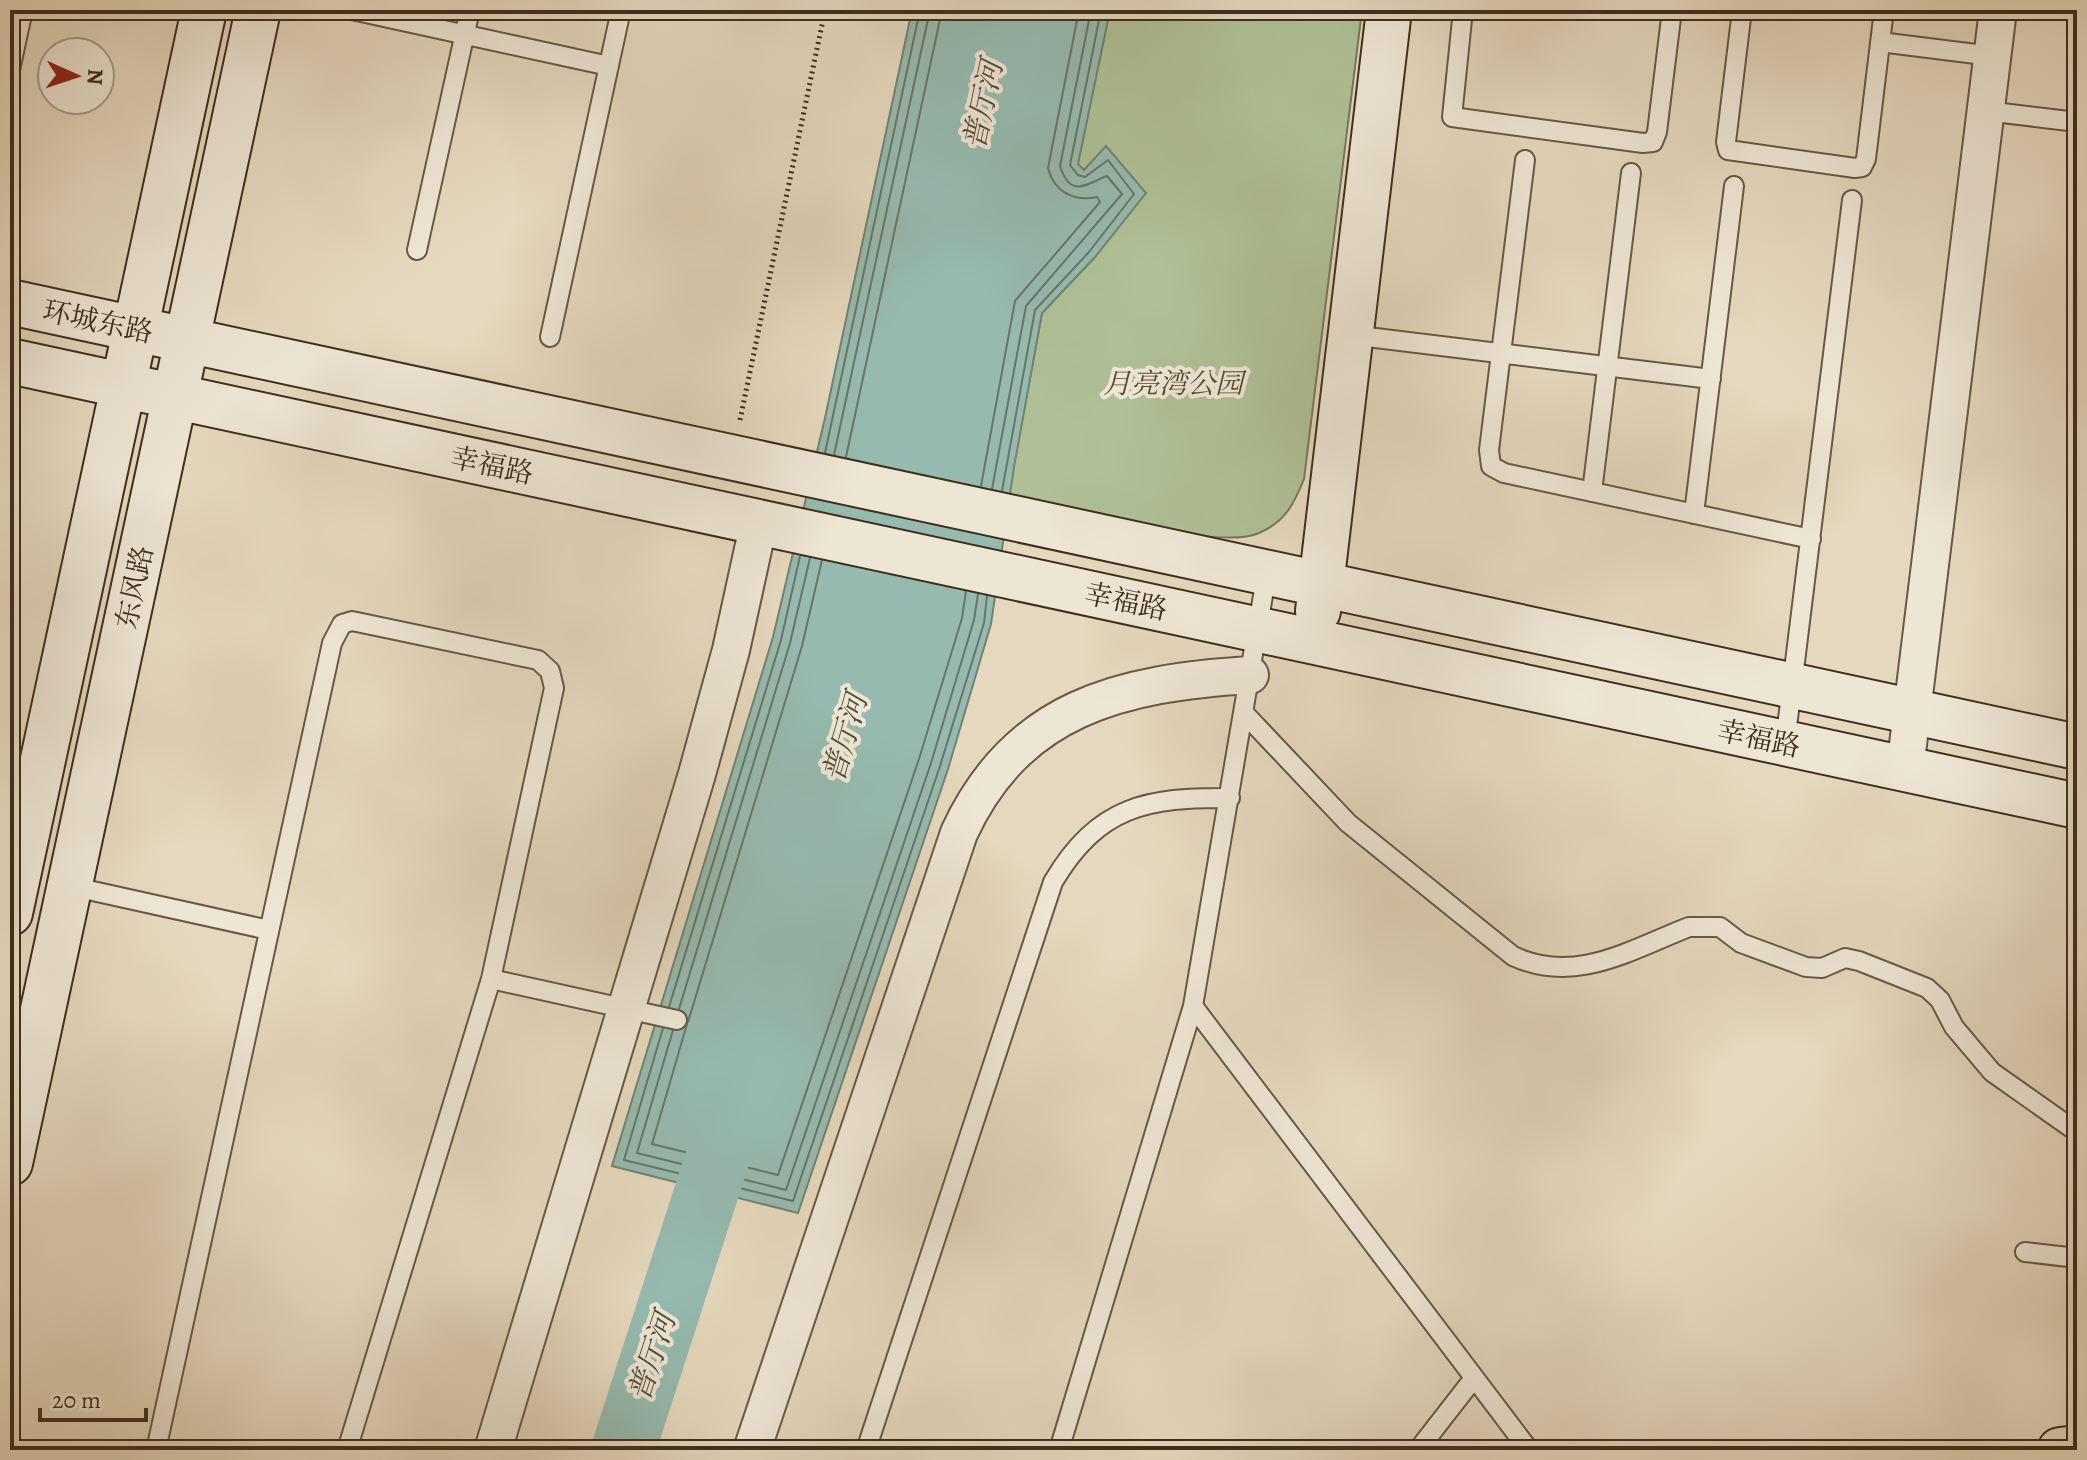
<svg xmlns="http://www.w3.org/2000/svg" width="2087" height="1460" viewBox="0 0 2087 1460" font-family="Alegreya,'Noto Serif SC',serif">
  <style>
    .green { fill: #afc096; stroke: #77785a; stroke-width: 2 }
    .water { fill: #96bab0; stroke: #738275; stroke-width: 2 }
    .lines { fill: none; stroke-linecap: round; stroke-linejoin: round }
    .shore { stroke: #6a7466; stroke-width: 2 }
    .river { stroke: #96bab0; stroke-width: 64 }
    .lane-casing { stroke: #685945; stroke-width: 22 }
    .street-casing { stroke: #685945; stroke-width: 40 }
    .secondary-casing { stroke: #3f2f1d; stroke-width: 48 }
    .primary-casing { stroke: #3f2f1d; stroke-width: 48 }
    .path { stroke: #3f2f1d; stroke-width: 5; stroke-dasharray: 2 4; stroke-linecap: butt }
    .lane { stroke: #eee6d5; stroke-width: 18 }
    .street { stroke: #eee6d5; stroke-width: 36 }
    .secondary { stroke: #eee6d5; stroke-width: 44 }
    .primary { stroke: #e5d8be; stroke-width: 44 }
    .labels { text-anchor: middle; stroke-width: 8; stroke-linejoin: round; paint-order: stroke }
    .street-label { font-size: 28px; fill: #3f2f1d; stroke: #eee6d5 }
    .park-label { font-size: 28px; font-style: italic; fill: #554c35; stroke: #eee6d5 }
    .water-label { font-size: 30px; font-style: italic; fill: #504b3a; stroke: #eee6d5 }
  </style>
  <rect width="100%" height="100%" fill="#e5d8be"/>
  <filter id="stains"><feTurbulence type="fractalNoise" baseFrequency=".0025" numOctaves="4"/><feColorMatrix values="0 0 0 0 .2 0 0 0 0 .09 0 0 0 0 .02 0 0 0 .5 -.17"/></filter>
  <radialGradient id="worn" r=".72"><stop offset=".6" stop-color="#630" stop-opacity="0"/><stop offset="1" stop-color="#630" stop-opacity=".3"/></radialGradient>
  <path class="green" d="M1110 10H1362L1304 479C1294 504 1285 522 1259 533 1217 552 1059 507 1008 496L1042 313 1095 257 1084 170 1077 164Z"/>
  <path class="water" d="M912 10H1110L1078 164 1084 170 1106 146 1146 193 1095 257 1042 313 1014 467 991 624 948 769 798 1213 612 1166 773 637 825 418Z"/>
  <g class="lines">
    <path class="shore" d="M825 453 920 10
      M834 455 930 10
      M846 457 942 10
      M981 486 1015 301 1100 202 1097 197C1074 202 1054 192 1048 168L1079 10
      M992 489 1026 306 1122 194 1107 176C1089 182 1071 201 1060 166L1091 10
      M1002 491 1035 310 1089 252 1134 194 1108 160 1085 177 1078 175 1070 165 1101 10
      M669 1007 781 640 800 556
      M679 1009 790 643 810 558
      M688 1022 802 646 822 560
      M687 1024 652 1144 778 1175 919 759 962 618 966 591
      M663 1028 624 1160 793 1201 940 766 984 623 987 596
      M673 1030 637 1153 786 1190 931 763 974 620 978 594"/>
    <path class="river" d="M623 1450 734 1107"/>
    <g class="lane-casing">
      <path id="lane" d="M352 10 609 66
        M1463 10 1452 117 1643 143 1653 142 1657 132 1672 10
        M1742 10 1726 142 1728 150 1855 168 1862 167 1866 159 1884 10
        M1880 42 1992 56
        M10 70 23 10
        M1986 111 2077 122
        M1525 160 1489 450 1491 466 1504 473 1811 539
        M417 250 470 10
        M1351 335 1711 379
        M550 337 621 10
        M1592 492 1631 173
        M1694 514 1734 186
        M1244 713 1348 823 1513 956C1575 985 1630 950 1689 927H1720L1741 943 1806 967 1822 968 1845 958 1859 961 1927 988 1940 1000 1954 1027 1992 1072 2077 1132
        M1785 743 1852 200
        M70 886 269 930
        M491 979 677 1020
        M1193 1006 1529 1450
        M2025 1252 2077 1258
        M156 1450 332 643 342 624 352 621 538 660 550 671 554 688 491 979 347 1450
        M866 1450 1053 882C1098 806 1147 797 1230 798
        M1059 1450 1193 1006 1267 572
        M1418 1450 1474 1378"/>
    </g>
    <g class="street-casing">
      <path id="street" d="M1905 769 1998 10
        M493 1450 697 774 731 650 759 522
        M752 1450 959 833C1017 707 1121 683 1250 675"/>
    </g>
    <g class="secondary-casing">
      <path id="secondary" d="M10 302 2077 747
        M10 361 2077 806
        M1318 611 1389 10
        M10 913 204 10
        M10 1163 258 10"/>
    </g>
    <g class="primary-casing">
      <path id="primary" d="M2060 1450 2077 1448"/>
    </g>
    <path class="path" d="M740 420 825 10"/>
    <use href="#lane" class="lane"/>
    <use href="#street" class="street"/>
    <use href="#secondary" class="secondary"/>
    <use href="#primary" class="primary"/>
  </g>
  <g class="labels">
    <g class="street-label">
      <text transform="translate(98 321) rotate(12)" y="10">环城东路</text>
      <text transform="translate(492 465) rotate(12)" y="10">幸福路</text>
      <text transform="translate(134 587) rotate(-78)" y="10">东风路</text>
      <text transform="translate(1126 601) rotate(12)" y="10">幸福路</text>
      <text transform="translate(1759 738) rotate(12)" y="10">幸福路</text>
    </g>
    <g class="park-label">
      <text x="1173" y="393">月亮湾公园</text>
    </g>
    <g class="water-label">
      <text transform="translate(983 105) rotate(-78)" y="10">普厅河</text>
      <text transform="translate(845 738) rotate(-74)" y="10">普厅河</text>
      <text transform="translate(652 1357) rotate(-72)" y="10">普厅河</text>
    </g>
  </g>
  <rect width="2087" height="1460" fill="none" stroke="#e5d8be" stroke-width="40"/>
  <rect x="12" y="12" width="2063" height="1436" fill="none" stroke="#3f2f1d" stroke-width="4"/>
  <rect x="20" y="20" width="2047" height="1420" fill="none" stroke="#3f2f1d" stroke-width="2"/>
  <g transform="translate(76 76) rotate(93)"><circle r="38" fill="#eee6d5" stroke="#a89d8b" stroke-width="2"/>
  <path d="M0-6L14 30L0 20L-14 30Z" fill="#8f2418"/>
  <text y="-12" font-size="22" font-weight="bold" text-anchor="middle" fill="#3f2f1d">N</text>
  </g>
  <path d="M40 1408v12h106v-12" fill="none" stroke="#3f2f1d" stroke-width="4"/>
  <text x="52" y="1408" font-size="24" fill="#3f2f1d" stroke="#eee6d5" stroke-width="6" paint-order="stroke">20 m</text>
  <rect width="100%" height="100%" filter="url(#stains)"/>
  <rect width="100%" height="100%" fill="url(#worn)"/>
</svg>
